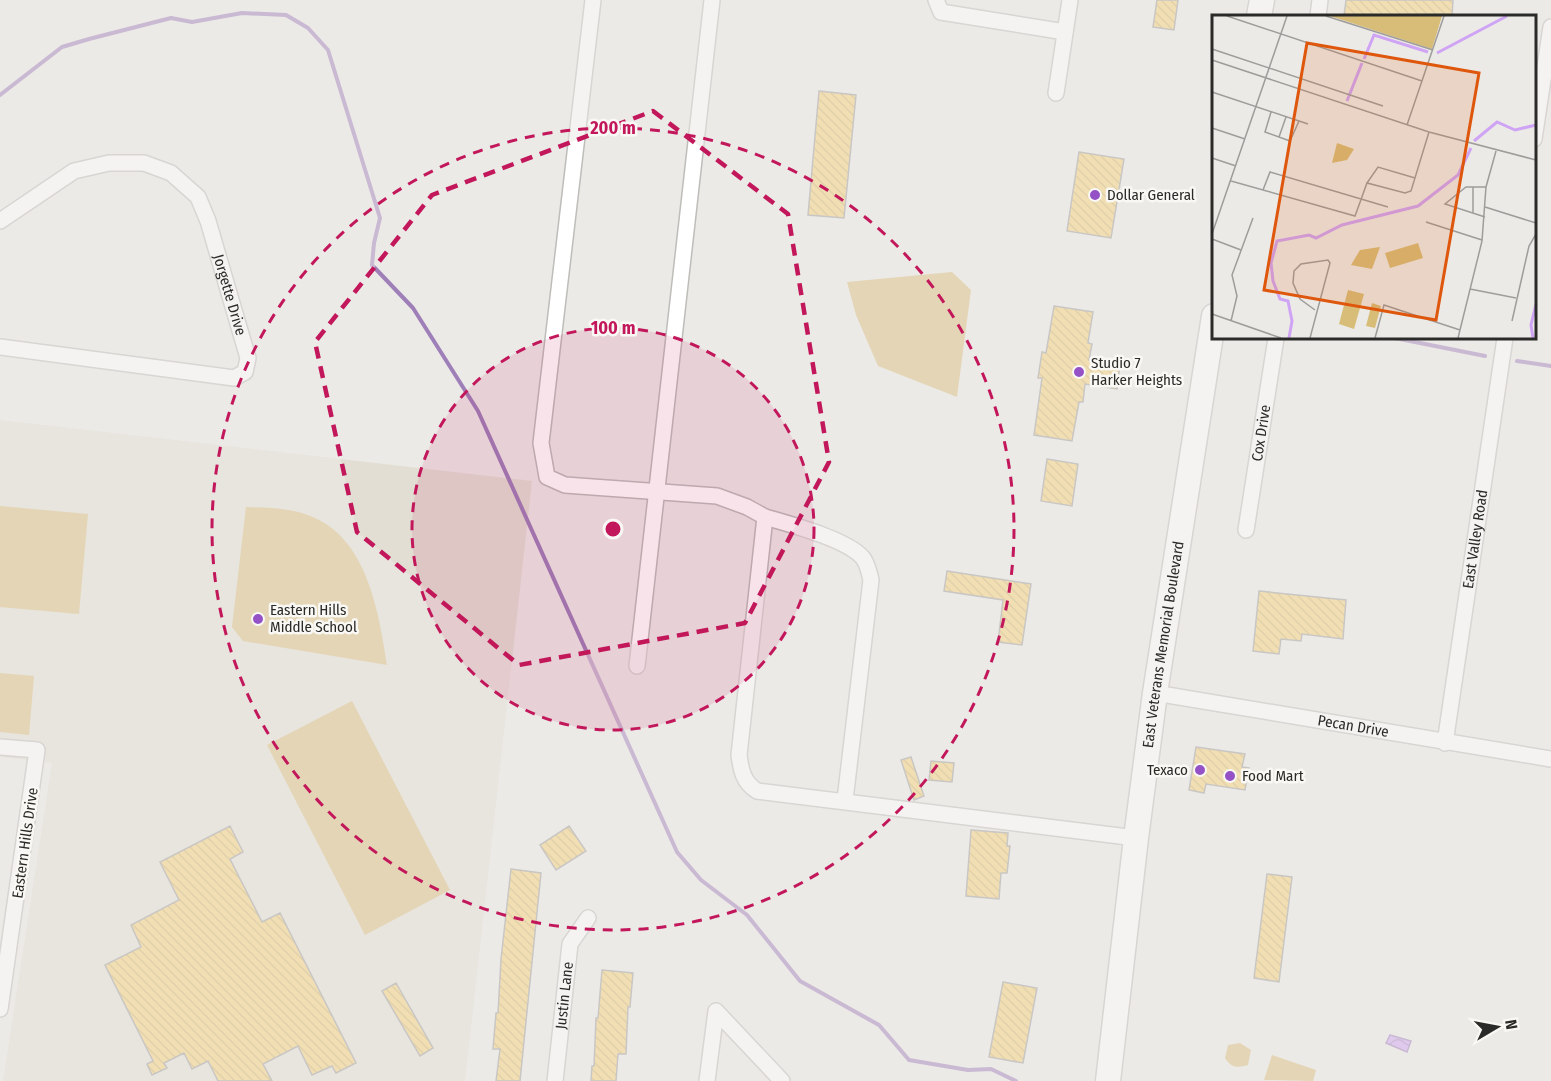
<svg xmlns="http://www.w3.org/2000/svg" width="1551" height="1081" viewBox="0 0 1551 1081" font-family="'Fira Sans Condensed',sans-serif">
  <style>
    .built { fill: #e2ded3 }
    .park { fill: #d8bd78 }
    .water { fill: url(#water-waves); stroke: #9e7fb8; stroke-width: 1.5 }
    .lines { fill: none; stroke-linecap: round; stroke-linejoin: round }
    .stream { stroke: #9e7fb8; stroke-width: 4 }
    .building { fill: url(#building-back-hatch); stroke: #9e9d9a; stroke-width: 1.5 }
    .street-casing { stroke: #bebdba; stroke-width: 18 }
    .primary-casing { stroke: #bebdba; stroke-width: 27 }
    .street { stroke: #fff; stroke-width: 15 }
    .primary { stroke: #fff; stroke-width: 24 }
    .marked { fill: none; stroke: #c2185b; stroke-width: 4.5; stroke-dasharray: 12 8; stroke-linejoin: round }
    .ring { fill: none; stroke: #c2185b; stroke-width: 3; stroke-dasharray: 10 8 }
    .poi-dot { fill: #9552c7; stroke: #f9f8f4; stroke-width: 2 }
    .labels { text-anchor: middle; stroke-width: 5; stroke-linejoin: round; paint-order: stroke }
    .poi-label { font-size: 15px; fill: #2a2a28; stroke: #f9f8f4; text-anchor: start }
    .street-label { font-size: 15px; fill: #2a2a28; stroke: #f9f8f4 }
    .inset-river { fill: none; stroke: #cfa4f5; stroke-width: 3 }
    .inset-road { fill: none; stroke: #9e9d9b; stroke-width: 1.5 }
    .view { fill: #de570d; fill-opacity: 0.15; stroke: #de570d; stroke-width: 3 }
    .inset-edge { fill: none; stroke: #2a2a28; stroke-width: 3 }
    .centre { fill: #c2185b; stroke: #f9f8f4; stroke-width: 3 }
    .ring-label { font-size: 18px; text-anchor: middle; font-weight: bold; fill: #c2185b; stroke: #f9f8f4; stroke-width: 5; stroke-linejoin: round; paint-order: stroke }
  </style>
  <defs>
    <pattern id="water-waves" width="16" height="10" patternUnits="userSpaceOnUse" patternTransform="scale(1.5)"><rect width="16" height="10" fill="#cfa4f5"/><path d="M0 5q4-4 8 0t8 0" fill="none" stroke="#a886c6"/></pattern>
    <pattern id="building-back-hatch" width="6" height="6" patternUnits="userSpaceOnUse" patternTransform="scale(1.5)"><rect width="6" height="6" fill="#f6d172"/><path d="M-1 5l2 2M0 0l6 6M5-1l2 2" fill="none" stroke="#d3b463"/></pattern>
  </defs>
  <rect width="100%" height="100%" fill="#eceae7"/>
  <path class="built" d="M0 420 532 481 465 1081H3L52 763 0 757Z"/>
  <path class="park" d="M952 272 971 290 957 397 878 366 856 315 847 282Z
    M0 506 88 514 79 614 0 607Z
    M246 507C269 508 294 508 315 518 368 542 379 614 387 665L243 641 232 627Z
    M0 673 34 676 29 735 0 732Z
    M352 701 450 890 365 935 267 745Z
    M1240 1043 1251 1050 1248 1065C1237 1068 1231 1068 1225 1058L1228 1045Z
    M1272 1055 1316 1070 1313 1081 1264 1080Z"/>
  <path class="water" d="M1390 1035 1411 1041 1407 1052 1386 1043Z"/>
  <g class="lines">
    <path class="stream" d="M0 95 62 47 89 39 171 18 192 22 242 13 286 15 308 28 328 50 380 218 374 243 372 265 413 308 478 411 677 852 701 880 747 915 800 981 879 1025 909 1060 968 1070 991 1069 1016 1081
      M1395 338 1485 356
      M1517 361 1551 366"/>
  </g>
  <path class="building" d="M1157 0H1178L1174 30 1153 27Z
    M1346 0H1453L1452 16H1344Z
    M819 91 856 95 844 218 808 215Z
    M1079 152 1124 159 1111 238 1067 231Z
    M1054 306 1093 312 1088 343 1092 344 1089 360 1120 365 1117 389 1085 384 1083 402H1079L1072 441 1034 435 1042 378H1038L1042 352 1046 353Z
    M1047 459 1078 464 1072 506 1041 501Z
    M947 571 1031 584 1022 645 998 642 1003 600 944 591Z
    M1259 591 1346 600 1343 639 1302 634 1301 641 1281 639 1279 654 1253 651Z
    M1196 747 1245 754 1242 767 1249 768 1245 790 1206 784 1204 793 1189 790Z
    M911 757 924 796 914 800 901 760Z
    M931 761 954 763 952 782 929 780Z
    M230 826 243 852 230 859 262 922 280 913 356 1063 336 1073 332 1066 312 1075 298 1046 263 1064 272 1081H218L208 1061 192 1069 184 1053 164 1063 167 1068 152 1075 147 1064 153 1061 105 965 141 947 131 925 179 900 160 862Z
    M569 826 586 851 556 870 540 845Z
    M971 830 1008 833 1007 846H1010L1007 873H1001L999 899 966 896Z
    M511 869 541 873 520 1081H496L500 1049H493L496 1013H498L501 959Z
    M1267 874 1292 877 1279 982 1254 978Z
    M602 970 633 973 630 1007H628L626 1054H618L616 1081H591L592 1066H594L596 1018H598Z
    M1003 982 1037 988 1023 1063 989 1057Z
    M396 983 433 1048 420 1056 382 991Z"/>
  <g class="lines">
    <g class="street-casing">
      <g id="street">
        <path d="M593 0 541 443 547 477 565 485 717 496 747 507 765 517 739 755C741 770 743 782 757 791L1136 838"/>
        <path d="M936 0 941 12 1065 32"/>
        <path d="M1318 16 1320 0"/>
        <path d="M1056 93 1070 0"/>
        <path d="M1534 139 1551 27"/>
        <path id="s1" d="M0 221 74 171 109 163H144L171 173 198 197 208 221 248 358 245 372 234 378 0 347"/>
        <path d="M765 517C789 524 847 539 863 558 868 565 869 572 871 580L845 800"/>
        <path id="s2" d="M1246 530 1276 338"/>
        <path d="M637 666 712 0"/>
        <path id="s3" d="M1155 693 1551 759"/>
        <path id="s4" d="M1445 743 1505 338"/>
        <path d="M0 747 37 750 0 1009"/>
        <path id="s5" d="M555 1081 570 944 588 918"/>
        <path d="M707 1081 716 1011 782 1081"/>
      </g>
    </g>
    <g class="primary-casing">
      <g id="primary">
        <path d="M1259 16 1262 0"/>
        <path id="s6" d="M1108 1081 1136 838 1155 693 1214 316"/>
      </g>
    </g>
    <use href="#street" class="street"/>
    <use href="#primary" class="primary"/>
  </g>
  <path d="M0 0H1551V1081H0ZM653 111 788 214 829 462 745 623 519 665 357 532 315 342 432 195Z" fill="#eceae7" fill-opacity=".55" fill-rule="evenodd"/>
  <path class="marked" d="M653 111 788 214 829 462 745 623 519 665 357 532 315 342 432 195Z"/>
  <circle cx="613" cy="529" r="201" fill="#c2185b" fill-opacity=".12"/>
  <g class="ring">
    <circle cx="613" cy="529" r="201"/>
    <circle cx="613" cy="529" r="401"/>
  </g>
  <g class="poi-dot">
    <circle cx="1095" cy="195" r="6"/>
    <circle cx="1079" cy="372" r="6"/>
    <circle cx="258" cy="619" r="6"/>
    <circle cx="1200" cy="770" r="6"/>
    <circle cx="1230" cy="776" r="6"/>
  </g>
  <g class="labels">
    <g class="poi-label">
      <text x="1107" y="200">Dollar General</text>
      <text x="1091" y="368">Studio 7<tspan x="1091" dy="17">Harker Heights</tspan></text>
      <text x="270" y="615">Eastern Hills<tspan x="270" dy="17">Middle School</tspan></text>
      <text x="1188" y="775" text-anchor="end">Texaco</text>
      <text x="1242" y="781">Food Mart</text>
    </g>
    <g class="street-label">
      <text dy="5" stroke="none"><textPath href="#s1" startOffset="328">Jorgette Drive</textPath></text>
      <text dy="5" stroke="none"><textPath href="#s2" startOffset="98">Cox Drive</textPath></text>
      <text dy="5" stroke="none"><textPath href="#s4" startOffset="206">East Valley Road</textPath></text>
      <text dy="5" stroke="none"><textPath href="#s6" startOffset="440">East Veterans Memorial Boulevard</textPath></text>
      <text dy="5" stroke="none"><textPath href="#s3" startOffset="201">Pecan Drive</textPath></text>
      <text transform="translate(25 843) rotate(-82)" y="5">Eastern Hills Drive</text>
      <text dy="5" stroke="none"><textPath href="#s5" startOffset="86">Justin Lane</textPath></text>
    </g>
  </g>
  <g transform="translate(1212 15)">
    <rect width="324" height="324" fill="#eceae7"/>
    <path d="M118 1H230L220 34ZM125 128 142 134 135 145 120 148ZM206 228 211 243 178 253 173 238ZM168 232 160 254 139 250 148 235ZM136 275 152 279 142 314 127 309ZM160 288 169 291 163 313 154 311Z" fill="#d8bd78"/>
    <path class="inset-river" d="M225 38 295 1M152 44 162 20 216 37M135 86 150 48M262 126 285 107 303 115 324 110M77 323 80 306 76 286 68 284 61 266 59 248 65 226 97 220 104 223 130 210 206 191 246 160 259 133M321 323 319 310 324 289"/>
    <path class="inset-road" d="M15 1 210 66M114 1 221 35M0 34 171 91M0 45 217 117 324 145M0 77 96 109M59 97 53 117 78 126 87 106M195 110 232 1M0 113 33 124M67 122 74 102M0 143 24 151M19 166 143 201 155 168 193 178 199 176 217 117M155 168 166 152 203 163M261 172V198M51 175 58 157 176 192M273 192 324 208M273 202 233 189 254 172H274M214 207 270 225M0 219 75 1M0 224 29 235M258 274 304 283M0 299 69 323M19 306 25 281 20 260 41 203M300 306 317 231 324 219M98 323 118 248 116 245 89 249 82 256 81 268 88 284 103 295M163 323 172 290 248 315M246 323 270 226 274 172 284 136"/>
    <path class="view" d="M95 28 267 58 224 305 52 275Z"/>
    <rect width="324" height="324" class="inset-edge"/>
  </g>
  <circle cx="613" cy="529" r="9" class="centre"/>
  <g class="ring-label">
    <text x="613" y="134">200 m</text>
    <text x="613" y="334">100 m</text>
  </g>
  <g transform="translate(1497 1027) rotate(80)" stroke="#f9f8f4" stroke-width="4.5" paint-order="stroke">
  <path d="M0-4.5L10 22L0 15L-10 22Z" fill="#2a2a28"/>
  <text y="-9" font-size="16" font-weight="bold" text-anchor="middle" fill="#2a2a28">N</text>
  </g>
</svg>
